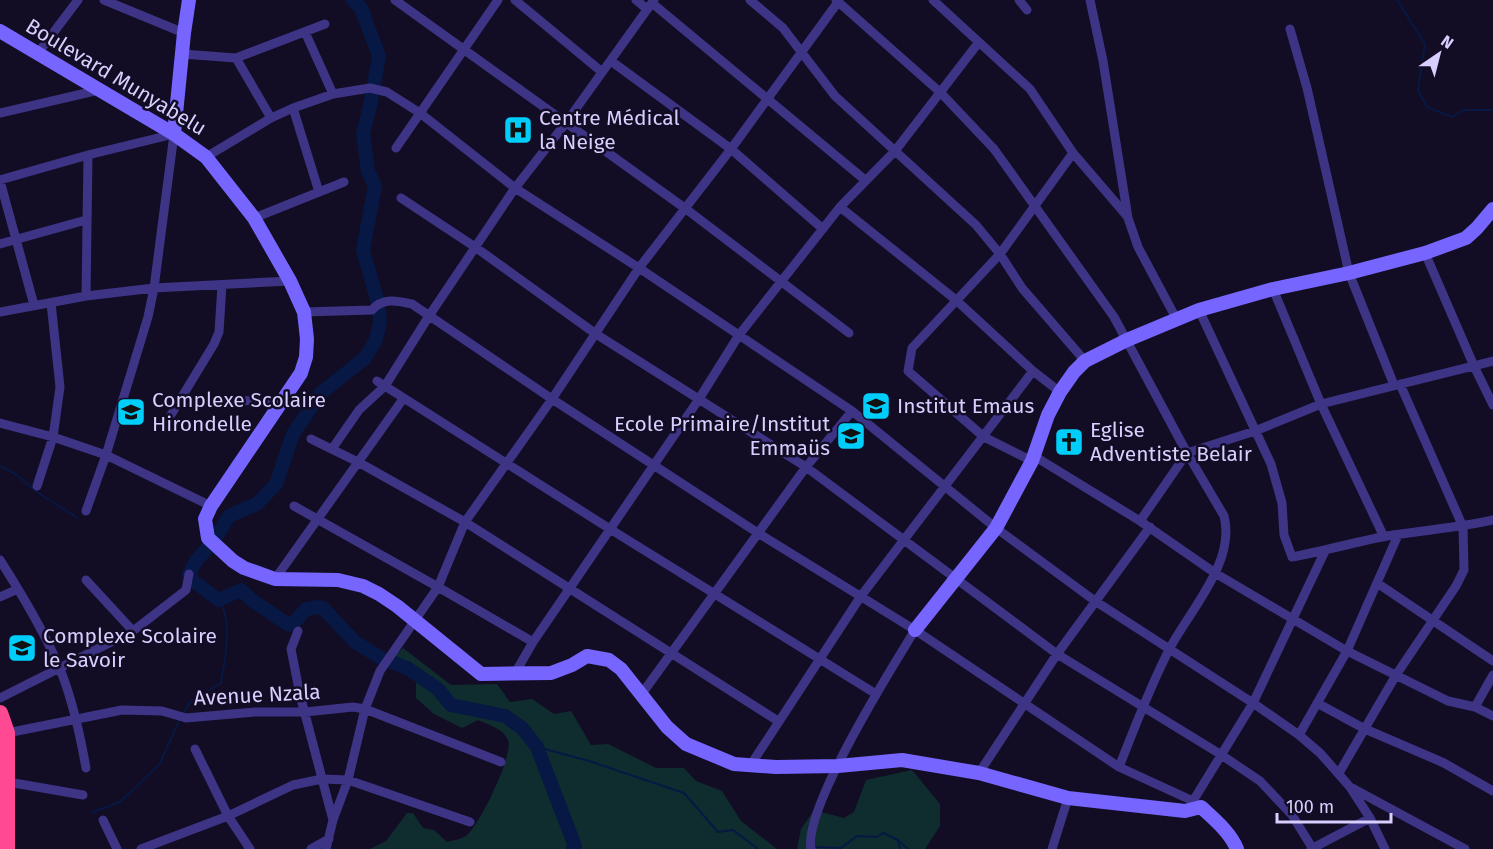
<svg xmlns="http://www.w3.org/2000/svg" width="1493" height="849" viewBox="0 0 1493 849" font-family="'Fira Sans',sans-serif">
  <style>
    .green { fill: #0f2d2e }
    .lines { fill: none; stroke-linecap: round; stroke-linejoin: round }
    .stream { stroke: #061843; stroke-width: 2 }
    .river { stroke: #061843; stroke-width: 14 }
    .street { stroke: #3e3486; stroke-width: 9 }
    .secondary { stroke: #7666ff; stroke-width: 14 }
    .highway { stroke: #ff4a93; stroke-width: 16 }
    .labels { text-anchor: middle; stroke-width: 5; stroke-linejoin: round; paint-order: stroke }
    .street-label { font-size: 21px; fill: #d9cfff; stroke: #120d24 }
    .poi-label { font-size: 21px; fill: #d9cfff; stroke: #120d24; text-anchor: start }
  </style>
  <rect width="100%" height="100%" fill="#120d24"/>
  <path class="green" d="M403 648 451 685 497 684 510 702 532 699 554 714 571 711 591 745 608 744 656 768H684L696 781 722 791 741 821 777 849H370L386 841 407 813H413L423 828 434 830 447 842C453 840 464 839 468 834 480 823 514 755 508 740 504 729 489 725 478 720L462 728 434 714 416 698V681L402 669 396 655Z
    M912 770 940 804V826L925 849H797L801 829 814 810 844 818 854 812 866 780Z"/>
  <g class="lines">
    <path class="stream" d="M1397 0 1425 44 1418 90 1427 107 1452 117 1463 110H1493
      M0 466 14 473 41 495 78 518
      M183 714 190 702 221 683C225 660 233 620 219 600
      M537 747 589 761 684 793 718 832 733 830 758 849
      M93 812 120 802 159 765 180 719
      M898 840 900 849
      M815 847 841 848 857 836 877 837 883 833 898 840 908 849"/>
    <path class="river" d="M353 0 361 8 379 56 370 106 363 134 368 171 375 186 363 250 378 303 380 322 376 340 365 358 321 393 293 434 276 484 257 504 229 516 213 542 196 561 189 574 192 580 219 600 241 590 253 601 289 625 293 624 306 609 319 607 323 608 355 642 381 658 407 668 438 689 451 705 505 716 522 728 537 747 575 846 573 849"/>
    <path class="street" d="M104 0 184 33
      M395 0 686 209 849 333
      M515 0 602 72
      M636 0 647 9
      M750 0 783 28 835 96 976 225 1000 254 1022 288 1085 361
      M836 0 941 93 994 149 1114 317 1187 453 1224 516C1236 562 1190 610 1170 648 1150 686 1135 727 1119 767
      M933 0 1030 89 1073 153 1127 216
      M1019 0 1027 10
      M1090 0 1103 61 1128 218 1138 247 1177 320
      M652 3 865 180
      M1290 29 1307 88 1349 273 1394 385
      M305 32 333 94
      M38 53 78 0
      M182 54 236 58 325 24
      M236 58 271 118
      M611 61 731 149 823 229
      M293 108 319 192
      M0 113 99 90
      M396 148 498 0
      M206 157 271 118 293 108 333 94 370 88 387 92 420 113 515 188 639 268 852 411 996 528 1095 601 1253 703 1299 735 1320 753 1350 787 1370 818 1385 849
      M0 180 88 155 174 134 154 288 148 317 106 455 86 511
      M0 181 34 305
      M401 198 475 247 596 334 806 467 1057 654 1220 754 1260 781 1292 815 1313 849
      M840 207 956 300 1033 371 1060 392
      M254 218 344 182
      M0 244 86 220
      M1425 253 1474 366 1493 405
      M1273 289 1321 404 1384 537
      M86 296 88 155
      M1199 310 1271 464 1282 503 1284 535 1292 557C1324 551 1355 542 1387 536 1423 530 1458 528 1493 520
      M0 312 86 296 154 288 290 281
      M304 312 372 310C383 297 398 301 412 304L552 399 758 533 915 630 1119 767 1193 801 1201 807
      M377 381 610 529 876 694
      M178 404 284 399
      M0 423 53 437 106 455 211 506
      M166 423 214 344 219 332 222 285
      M311 439 358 462 465 522 778 721
      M332 449 359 410 385 386 429 316 515 188 565 124 654 0
      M1034 456 1140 521 1215 573 1347 651 1448 701 1475 707 1493 716
      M1032 461 984 437 908 371 912 348 1000 254 1073 153
      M37 486 53 437 60 387 51 303
      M294 506 438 587 533 642
      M1140 521 1187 453 1255 431 1321 404 1493 361
      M0 560C21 593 45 633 60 669 73 701 80 734 86 768
      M275 579 403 399
      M86 580 133 631
      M1377 583 1493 661
      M0 597 18 589
      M298 631 291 649 300 695 333 820
      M514 675 533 642 699 399 739 335 840 207 895 151 979 42
      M641 695 806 467 852 411
      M0 698 133 631 186 590 189 574
      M1317 703 1365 729 1444 763 1493 791
      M1475 707 1493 675
      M7 733 122 710 162 711 186 718 255 712H305L353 707 365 709 501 762
      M1299 735 1347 651 1398 535
      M195 749 228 816 250 849
      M750 766 861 596 1033 371
      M979 773 1057 654 1150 527
      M1339 773 1396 675 1456 586 1464 570 1463 527 1400 384
      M8 782 83 795
      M1352 788 1465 849
      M1193 801 1253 703 1325 551
      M103 820 117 849
      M141 849 228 816 293 785 322 779 348 780 470 822
      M311 849 329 839
      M326 849 333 820 348 780 365 709 380 671 438 587 465 522 552 399 639 268 731 149 838 2
      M811 849C803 809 891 669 915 630
      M1052 849 1068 798
      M1311 849 1370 818"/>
    <path class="secondary" d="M0 31 174 134 206 157 254 218 290 281 304 312 307 339 306 357 301 373 211 506 205 519 208 538 233 561 244 568 275 579 338 580 363 586 379 594 397 606 481 674 551 673 572 665 587 656 609 660 621 669 667 727 686 744 734 764 776 767 838 766 902 760 979 773 1068 798 1185 811 1201 807C1214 819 1230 832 1237 849
      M174 134 184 33 189 0
      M915 630 996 528 1032 461 1048 415 1060 392 1074 372 1085 361 1127 340 1199 310 1273 289 1349 273 1425 253 1466 238 1477 228 1493 209"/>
    <path class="highway" d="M0 713 7 733V849"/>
  </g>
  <defs>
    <g id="hospital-square" transform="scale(1.5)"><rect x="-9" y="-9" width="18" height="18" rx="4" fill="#00cefa" stroke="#120d24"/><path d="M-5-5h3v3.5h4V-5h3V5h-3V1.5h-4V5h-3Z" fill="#111"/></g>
    <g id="school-square" transform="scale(1.5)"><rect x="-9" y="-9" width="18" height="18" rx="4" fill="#00cefa" stroke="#120d24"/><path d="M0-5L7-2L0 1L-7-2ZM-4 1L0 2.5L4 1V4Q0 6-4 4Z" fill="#111"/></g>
    <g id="church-square" transform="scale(1.5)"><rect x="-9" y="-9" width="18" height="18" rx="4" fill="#00cefa" stroke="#120d24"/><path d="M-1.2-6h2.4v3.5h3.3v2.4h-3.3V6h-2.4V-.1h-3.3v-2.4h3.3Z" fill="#111"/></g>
  </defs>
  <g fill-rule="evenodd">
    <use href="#hospital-square" x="518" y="130"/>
    <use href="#school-square" x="876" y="406"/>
    <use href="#school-square" x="131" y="412"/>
    <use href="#school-square" x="851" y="436"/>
    <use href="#church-square" x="1069" y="442"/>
    <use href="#school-square" x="22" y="648"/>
  </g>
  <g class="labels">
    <g class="street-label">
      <text transform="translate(116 77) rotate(31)" y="7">Boulevard Munyabelu</text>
      <text transform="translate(257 695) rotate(-3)" y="7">Avenue Nzala</text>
    </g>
    <g class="poi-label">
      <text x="539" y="125">Centre Médical<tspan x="539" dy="24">la Neige</tspan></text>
      <text x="152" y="407">Complexe Scolaire<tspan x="152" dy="24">Hirondelle</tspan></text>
      <text x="897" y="413">Institut Emaus</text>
      <text x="830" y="431" text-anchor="end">Ecole Primaire/Institut<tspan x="830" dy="24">Emmaüs</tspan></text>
      <text x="1090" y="437">Eglise<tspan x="1090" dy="24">Adventiste Belair</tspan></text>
      <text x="43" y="643">Complexe Scolaire<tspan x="43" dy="24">le Savoir</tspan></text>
    </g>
  </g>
  <g transform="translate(1439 54) rotate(35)" stroke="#120d24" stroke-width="4.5" paint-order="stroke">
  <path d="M0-4.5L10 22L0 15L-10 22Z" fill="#d9cfff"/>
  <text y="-9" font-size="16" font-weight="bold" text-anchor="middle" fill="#d9cfff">N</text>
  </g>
  <path d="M1277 813v9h114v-9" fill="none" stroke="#d9cfff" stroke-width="3"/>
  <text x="1286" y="813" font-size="18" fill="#d9cfff" stroke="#120d24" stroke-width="4.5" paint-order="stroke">100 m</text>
</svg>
